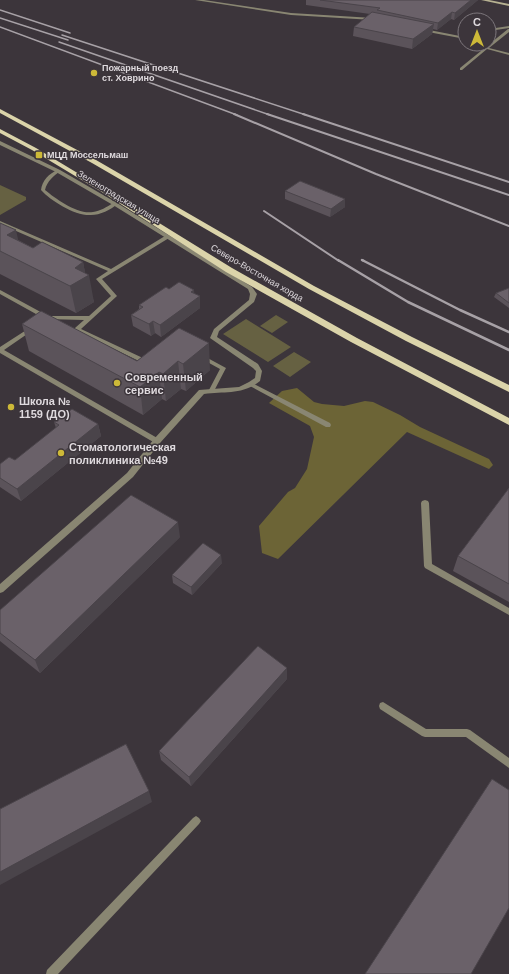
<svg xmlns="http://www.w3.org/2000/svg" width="509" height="974" viewBox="0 0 509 974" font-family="Arial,sans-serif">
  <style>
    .green { fill: #666142 }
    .forest { fill: #6c6436 }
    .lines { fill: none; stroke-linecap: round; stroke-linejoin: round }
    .lane { fill: #898672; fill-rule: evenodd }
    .street { fill: #898672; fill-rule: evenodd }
    .secondary { fill: #b7b292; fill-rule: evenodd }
    .primary { fill: #dbd4aa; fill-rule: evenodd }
    .rail-far2 { stroke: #a7a1a6; stroke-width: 1.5 }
    .rail-far1 { stroke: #a7a1a6; stroke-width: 2 }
    .rail { stroke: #a7a1a6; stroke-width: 2.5 }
    .wall { fill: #5b535a }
    .shaded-wall { fill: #4a444a }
    .building { fill: #6a6169; stroke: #4a444a }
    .poi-dot { fill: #cdb938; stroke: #3c353b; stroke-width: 1.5 }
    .labels { text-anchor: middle; stroke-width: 3; stroke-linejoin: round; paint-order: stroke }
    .far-poi-label { font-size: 9px; font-weight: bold; fill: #dfdade; stroke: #3c353b; text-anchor: start }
    .far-street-label { font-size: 9px; fill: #dfdade; stroke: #3c353b }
    .poi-label { font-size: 11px; font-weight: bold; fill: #dfdade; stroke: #3c353b; text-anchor: start }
  </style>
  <rect width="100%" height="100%" fill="#3c353b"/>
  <path class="green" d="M0 185 26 197V200L0 215Z
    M276 315 288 322 272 333 260 326Z
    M246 319 291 347 268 362 223 334Z
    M294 352 311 362 290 377 273 366Z"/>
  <path class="forest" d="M297 388 314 402 322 404 344 406 365 401 373 402 400 415 420 427 489 459 493 465 489 469 407 432 278 559 262 553 259 526 288 492 295 488 307 469 314 437 310 426 269 403 282 391Z"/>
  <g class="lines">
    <path class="lane" d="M195 0H204L291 13 373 18 375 19 373 20 291 15Z
      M509 26V28L489 31V29Z
      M424 29 465 37V39L423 31Z
      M508 29H509V32L489 48 509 53V55L487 49 462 70H460V68Z
      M58 170 60 171C54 176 47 181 45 190 56 199 78 215 93 212 100 211 107 207 113 203L117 204C111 210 100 215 91 215 75 216 51 201 41 190 42 181 49 173 58 170Z
      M0 221 111 269 165 236H169V238L102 279 117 296 81 329 145 359 148 360 149 361 145 364 143 363 75 330V328L84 320 45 319 0 294V290L2 291 48 316H89L111 296 96 279 108 271 0 224Z
      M31 327 34 329 33 330 4 350 159 439 160 441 159 443H155L0 353V347Z
      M202 355 226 368 214 391 212 392 209 390 220 369 200 358 199 357Z
      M252 383 330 423 331 425 330 427H326L250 386 249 385 250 384Z
      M425 500 428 501 429 503 432 564 509 608V615L425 568 424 566 421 503 422 501Z
      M383 702 426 729H467L470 730 509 758V768L466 737H425L422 736 380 709 379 706 380 703Z
      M196 816 199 818 201 821 199 824 58 974H46L47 970 193 818Z"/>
    <path class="street" d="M0 141 60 170 117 203 252 287 257 294 254 302 219 331 217 337 258 364 262 371 260 381C243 395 225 391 204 394L160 443 133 477 3 592 0 593V584L127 473 154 439 199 390 239 387 249 382 255 378 256 371 253 368 210 338 214 329 249 300 250 294 248 289 113 205 56 172 0 145Z"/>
    <path class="secondary" d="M481 0H489L509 4V6Z"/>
    <path class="primary" d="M0 109 96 160 314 286 412 337 509 385V392L406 341 309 289 92 163 0 113Z
      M0 129 36 148 109 192 232 268 357 338 509 418V425L351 342 226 272 105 194 32 150 0 133Z"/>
    <path class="rail-far2" d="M0 10 70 33
      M0 18 68 40
      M0 27 237 115
      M62 35 306 115
      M59 42 270 115"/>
    <path class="rail-far1" d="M234 114 376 174 509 226
      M267 114 509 195
      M303 114 509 182
      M264 211 339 261
      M362 260 364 261"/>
    <path class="rail" d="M338 260 408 302 509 350
      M362 260 460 310 509 332"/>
  </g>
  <path class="wall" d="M306 0H478L454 20 451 19 437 30 433 29 432 34 412 49 353 36 354 27 370 14 306 5Z
    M285 191 345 207 330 217 285 199Z
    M0 223 18 240 33 248 83 262 85 273 94 302 76 313 0 274Z
    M509 288V308L494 297 496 293Z
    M195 294 200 308 161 337 155 333 151 336 133 326 131 315 139 309V305Z
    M22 324 137 361 179 328 210 370 186 391 181 389 166 401 162 399 143 415 29 351Z
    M54 422 98 424 101 436 21 501 0 487V464L15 460 56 428Z
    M509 488V602L453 571 458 556Z
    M180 537 40 673 0 641V610Z
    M222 563 192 595 173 583 172 575Z
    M287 679 191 786 161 760 159 751Z"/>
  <path class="shaded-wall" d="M471 0H478L454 20 455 13Z
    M452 12 451 19 437 30 438 23Z
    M434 24 432 34 412 49 413 39Z
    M345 199V207L330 217 331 209Z
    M16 230 22 257 7 235Z
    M83 262 86 277 89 275 94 302 76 313 70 286 75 268Z
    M194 290 195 300 200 296V308L161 337 160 325 191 292Z
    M153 321 155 333 151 336 149 324Z
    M209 343 210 370 186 391 183 364Z
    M178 361 181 389 166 401 163 374Z
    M159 372 162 399 143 415 140 387Z
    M98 424 101 436 21 501 17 489Z
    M178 522 180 537 40 673 35 660Z
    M221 555 222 563 192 595 191 587Z
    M287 668V679L191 786 189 777Z
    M149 791 152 802 0 885V872Z"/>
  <path class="building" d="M320 0H471L455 13 452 12 438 23 377 10 380 8Z
    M372 12 434 24 413 39 354 27Z
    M300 181 345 199 331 209 285 191Z
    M0 223 16 230 7 235 33 248 42 242 83 262 75 268 89 275 70 286 0 251Z
    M179 282 194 290 191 292 200 296 160 325 153 321 149 324 131 315 143 307 139 305 166 287 169 289Z
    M509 288V303L496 293Z
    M41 311 137 361 179 328 209 343 183 364 178 361 163 374 159 372 140 387 22 324Z
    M72 409 98 424 17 489 0 478V464L9 457 15 460 59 425 54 422Z
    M509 488V584L458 556Z
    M131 495 178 522 35 660 0 633V610Z
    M203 543 221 555 191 587 172 575Z
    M258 646 287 668 189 777 159 751Z
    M126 744 149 791 0 872V809Z
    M492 779 509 790V908L471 974H365Z"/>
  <g class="poi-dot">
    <circle cx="94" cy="73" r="4"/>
    <rect x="35" y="151" width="8" height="8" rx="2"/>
    <circle cx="117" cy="383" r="4"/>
    <circle cx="11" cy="407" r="4"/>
    <circle cx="61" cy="453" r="4"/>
  </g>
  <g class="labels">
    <g class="far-poi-label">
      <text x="102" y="71">Пожарный поезд<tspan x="102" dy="10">ст. Ховрино</tspan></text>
      <text x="47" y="158">МЦД Моссельмаш</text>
    </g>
    <g class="far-street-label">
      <text transform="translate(119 197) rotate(31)" y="3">Зеленоградская улица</text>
      <text transform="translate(257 273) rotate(30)" y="3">Северо-Восточная хорда</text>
    </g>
    <g class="poi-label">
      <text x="125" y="381">Современный<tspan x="125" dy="13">сервис</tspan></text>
      <text x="19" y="405">Школа №<tspan x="19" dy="13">1159 (ДО)</tspan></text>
      <text x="69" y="451">Стоматологическая<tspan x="69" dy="13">поликлиника №49</tspan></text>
    </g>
  </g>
  <g transform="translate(477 32)"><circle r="19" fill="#3c353b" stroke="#7d777c"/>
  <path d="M0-3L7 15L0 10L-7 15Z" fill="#cdb938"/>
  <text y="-6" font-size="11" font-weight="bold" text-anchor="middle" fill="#dfdade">С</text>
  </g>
</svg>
